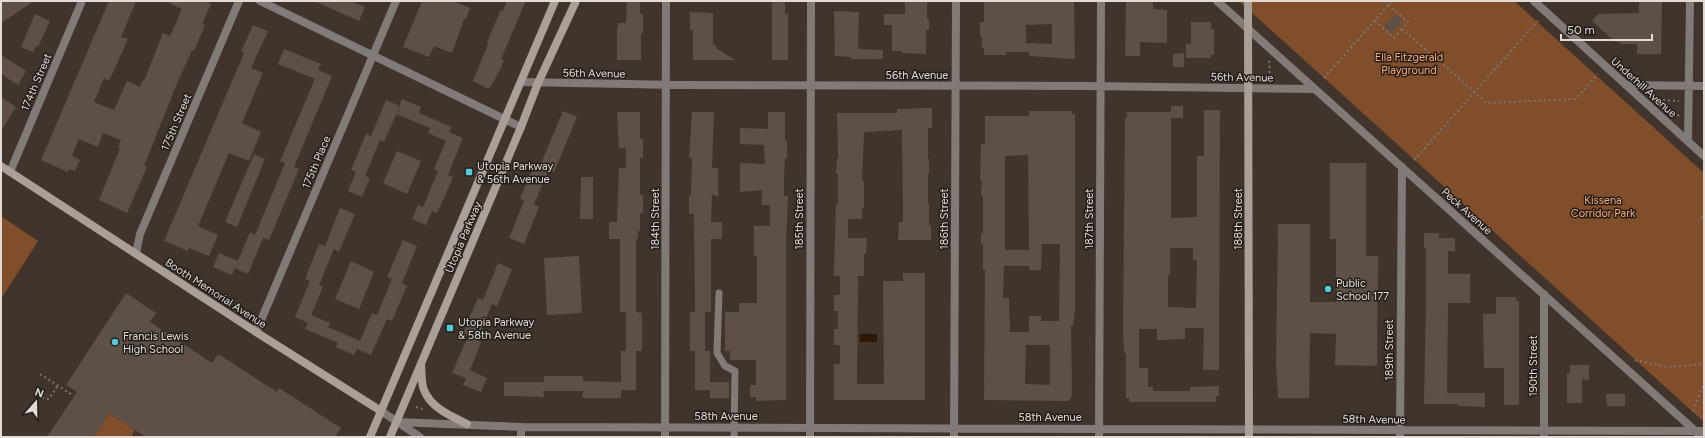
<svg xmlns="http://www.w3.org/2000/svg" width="1705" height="438" viewBox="0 0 1705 438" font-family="Figtree,sans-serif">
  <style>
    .green { fill: #814e2b }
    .water { fill: #2f1707 }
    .building { fill: #5e5047; fill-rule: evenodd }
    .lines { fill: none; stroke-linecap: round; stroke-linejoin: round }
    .path { stroke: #7f746d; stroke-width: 2; stroke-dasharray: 2 3; stroke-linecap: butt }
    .lane { stroke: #817a76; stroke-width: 7 }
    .street { stroke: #817a76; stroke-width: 8 }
    .secondary { stroke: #aba099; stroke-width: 8 }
    .poi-dot { fill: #52cbd7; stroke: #231d19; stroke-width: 1.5 }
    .labels { text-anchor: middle; stroke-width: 3; stroke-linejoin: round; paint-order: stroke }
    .park-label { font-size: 11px; fill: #fcac78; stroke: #231d19 }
    .street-label { font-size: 11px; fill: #e3dbd6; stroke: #231d19 }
    .poi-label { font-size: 11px; fill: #e3dbd6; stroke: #231d19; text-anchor: start }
  </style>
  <rect width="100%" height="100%" fill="#41342c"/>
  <path class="green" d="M1239 1H1514L1704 173V422Z
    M1 216 38 241 1 299Z
    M109 413 135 430 131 437H94Z"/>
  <path class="water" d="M860 334H877V342H860Z"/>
  <path class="building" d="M5 1H34L1 23V4Z
    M109 1H136L121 37 128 39 109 81 104 78 94 102 114 110 127 81 140 87 143 80 144 81 163 33 170 36 182 9 165 1H204L211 4 202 24 205 25 194 51 192 50 176 86 144 166 147 167 127 213 99 200 120 148 118 147 121 140 103 133 98 147 79 139 72 156 80 160 75 171 69 169 68 172 41 160Z
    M314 1H350L365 7 359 21Z
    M422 1H452L470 8 466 19H464L452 53 434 46 429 57 403 47Z
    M507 1H526L501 59 504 60 499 72 489 89 473 81 488 44 487 43 492 30 501 10 503 11Z
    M627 1H640V14H643V33H641V60H617V27H618V23H626Z
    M772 1H785V14H788V60H772Z
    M905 1H927V19H929V30H926V54L902 53V51H892V25H884V14H905Z
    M984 1H1074L1075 59 1029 56V52H1006V55H984V48H982V37H980V22H984ZM1052 24V44L1026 43V25Z
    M1126 1H1153V9L1167 10V43L1140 42V56H1125Z
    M1639 1H1662L1661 54H1637V44H1620V42H1615L1592 21 1598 14 1639 13Z
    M834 11 859 12 858 49 883 50V59H851V57L835 56Z
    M690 12 713 13V45H716V48L735 60H693V30H690Z
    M35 14 50 21 38 47 36 46 33 52 21 47Z
    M1395 14 1403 21 1392 33 1384 26Z
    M1191 22H1211V29H1214V55H1211V58H1186V44H1191Z
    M253 25 268 31 251 68 263 73 242 123 261 132 249 161 229 153 198 226 218 235 209 256 189 248 188 251 164 241 244 53 241 52Z
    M284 49 321 64 318 70 332 76 294 167 299 169 269 240 263 238 248 274 235 268 250 232 255 235 285 163 280 161 315 79 278 64Z
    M1184 53V67H1173V54Z
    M1 55 26 71 18 85 1 74Z
    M1 97 16 107 1 131Z
    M402 99 421 107 419 113 452 127 449 132 463 138 448 175 453 177 445 196 437 213 432 211 426 225 412 219 418 205 423 207 438 171 434 169 446 141 428 133 430 128 396 114Z
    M386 100 400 106 384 142 380 140 365 176 370 178 362 197 348 191 356 172 351 170 366 134 371 136Z
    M1171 106H1183V118H1171Z
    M932 108V128H928V159H929V174H928V204H929V225H931V240H898L899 222H903L902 130 864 132 862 181H864V208H862V219H848V238H867L866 254H864V276H858L857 384H884L883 281H903V273H925V400H834V364H840V345H834V329H838V311H834V295H840V276H834V270L836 204H838V174H836L837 159H838L837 113H897V109Z
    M1204 110H1220L1219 370H1203L1204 328H1185V339L1157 340V329H1139V368H1148V387H1153V391H1190V387L1219 386V396H1216V402H1129V398H1126V353H1124L1123 330 1125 118H1127V112H1171V218L1197 217V156H1204ZM1170 248H1193V260H1197L1196 308 1168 307V275H1170Z
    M563 111 577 117 554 172 549 170 534 204 539 207 524 244 509 238 524 201 520 198 535 164 540 166Z
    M1029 111H1072V114H1075V310L1073 326H1071L1072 392 1071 399H1069V401L984 400 985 270H983V244H981V233H983V196H981L982 181H980L981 144H985V116H1029ZM1028 155 1029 250H1005V156ZM1042 244H1060L1059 321H1041V316H1029V332H1010L1009 298H1003L1004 266H1029V270H1041ZM1026 345H1050V385L1025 384Z
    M617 112H640V139H643V158H640V195H643V213H640V231H638V239H636V312L642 313V351H636V390H621V398H582L583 391H543L544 397 504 396V382H544V376H583V381L621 382V351H626V312H620V239H609V222H617L619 168H626V148H619Z
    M692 112H714L712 168H718V197L712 194 711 222H722V239H711V312H705V351H710V382H729V398H710V390H695V351H690V312H695L694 214H689V195H691L692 158H689Z
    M768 112H785V141H787V158H785L784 178V196H788L786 246V400L756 401V397H750V385H756V360H730V351H725V312H739V303H757V256H754V226H770V205H762V190L740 192V163L765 164 764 145 740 144V128L768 129Z
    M397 151 421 161 407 194 383 183Z
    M254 154 265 159 237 227 225 222Z
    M1330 163H1366V256H1378L1377 366 1335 365 1336 334 1310 333 1309 398H1278L1276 361 1278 224H1310V302H1336V239H1330Z
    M581 177H593V219H580Z
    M340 208 355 214 339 252 334 249 319 285 323 287 311 315 330 323 328 327 360 341 372 313 377 315 392 279 387 277 403 240 417 246 402 283 407 286 392 321 387 319 371 355 357 349 354 355 336 347 338 343 305 329 308 323 295 317 310 281 305 279 319 244 325 246Z
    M1424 233H1439V238H1455V251H1448V274H1470V303H1448L1447 393H1485V407L1458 406V404H1424L1426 301V248H1424Z
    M219 253 238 261 232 275 213 267Z
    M579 256 582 313 547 315 544 258Z
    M351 261 374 272 359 309 335 299Z
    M498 263 512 269 497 306 492 304 477 340 481 342 470 370 487 378 481 392 463 385 466 378 452 373 468 336 463 334 470 316 478 298 483 300Z
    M126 293 156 313 150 322 212 363 218 354 277 392 279 388 341 428 335 437H146L109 413 94 437H47L77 392 66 385Z
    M1496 297H1516V301H1519V405H1504V368H1484L1483 314H1496Z
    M1570 365H1589V380L1582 379V403H1567V373H1570Z
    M1606 394H1625V406H1607Z"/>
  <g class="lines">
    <path class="path" d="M1388 5 1408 22 1402 29 1487 103 1576 99 1598 74
      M1375 21 1394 38 1402 29
      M1269 61 1270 75
      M1324 78 1392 1
      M1659 98 1679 116
      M1663 100 1679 101
      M1414 160 1538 21
      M1701 218 1704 214
      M1635 360 1668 367 1704 364
      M40 374 74 396
      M42 398 49 399 58 385
      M416 407 423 409 424 407
      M1693 411 1704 383"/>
    <path class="lane" d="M719 293 717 353 725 366 735 371 734 437"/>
    <path class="street" d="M260 1 521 127
      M1217 1 1702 437
      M1534 1 1704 156
      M521 82 679 85 1089 86 1314 89
      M1626 85 1704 86
      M1688 141 1690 1
      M10 172 82 1
      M136 253 140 234 239 1
      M256 332 396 1
      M381 411 420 437
      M396 422 521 427 1704 431
      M521 427V437
      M665 437 666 1
      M810 437 811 1
      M954 437 956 1
      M1099 437 1101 1
      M1400 437 1402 167
      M1544 437V294"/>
    <path class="secondary" d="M1248 1 1249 437
      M1 166 256 332 381 411
      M421 365C422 373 421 383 424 390 431 408 451 416 467 424
      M370 437 555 1
      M390 437 521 127 538 83 576 1"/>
  </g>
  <g class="poi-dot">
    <rect x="465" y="168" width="8" height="8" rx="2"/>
    <circle cx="1328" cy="289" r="4"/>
    <rect x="446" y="324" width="8" height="8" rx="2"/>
    <circle cx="115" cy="342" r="4"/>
  </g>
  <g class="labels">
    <g class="park-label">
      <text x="1409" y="61">Ella Fitzgerald<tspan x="1409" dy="13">Playground</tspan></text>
      <text x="1603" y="204">Kissena<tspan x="1603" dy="13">Corridor Park</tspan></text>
    </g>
    <g class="street-label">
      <text transform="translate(594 73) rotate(1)" y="4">56th Avenue</text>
      <text x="917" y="79">56th Avenue</text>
      <text transform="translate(1242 77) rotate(1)" y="4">56th Avenue</text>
      <text transform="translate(36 82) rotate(-67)" y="4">174th Street</text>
      <text transform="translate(1644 87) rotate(42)" y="4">Underhill Avenue</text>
      <text transform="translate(176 122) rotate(-67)" y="4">175th Street</text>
      <text transform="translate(316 162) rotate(-67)" y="4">175th Place</text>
      <text transform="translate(1467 211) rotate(42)" y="4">Peck Avenue</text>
      <text transform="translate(655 219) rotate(-90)" y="4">184th Street</text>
      <text transform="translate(799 219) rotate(-90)" y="4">185th Street</text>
      <text transform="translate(944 219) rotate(-90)" y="4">186th Street</text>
      <text transform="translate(1089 219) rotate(-90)" y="4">187th Street</text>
      <text transform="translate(1238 219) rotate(-90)" y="4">188th Street</text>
      <text transform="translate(463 237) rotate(-67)" y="4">Utopia Parkway</text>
      <text transform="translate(216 293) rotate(33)" y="4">Booth Memorial Avenue</text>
      <text transform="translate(1389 350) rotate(-90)" y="4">189th Street</text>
      <text transform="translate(1533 366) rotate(-90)" y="4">190th Street</text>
      <text x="726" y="420">58th Avenue</text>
      <text x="1050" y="421">58th Avenue</text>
      <text transform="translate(1374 419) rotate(1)" y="4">58th Avenue</text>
    </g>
    <g class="poi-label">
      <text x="477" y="170">Utopia Parkway<tspan x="477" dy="13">&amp; 56th Avenue</tspan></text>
      <text x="1336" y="287">Public<tspan x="1336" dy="13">School 177</tspan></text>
      <text x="458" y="326">Utopia Parkway<tspan x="458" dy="13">&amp; 58th Avenue</tspan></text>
      <text x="123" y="340">Francis Lewis<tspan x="123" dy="13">High School</tspan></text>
    </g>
  </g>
  <rect width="1705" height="438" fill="none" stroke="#e3dbd6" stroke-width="4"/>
  <g transform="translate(36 402) rotate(20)" stroke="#231d19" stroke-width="3" paint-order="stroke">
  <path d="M0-3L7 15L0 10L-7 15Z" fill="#e3dbd6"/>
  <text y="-6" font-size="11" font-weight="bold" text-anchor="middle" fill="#e3dbd6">N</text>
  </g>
  <path d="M1561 34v6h91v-6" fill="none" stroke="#e3dbd6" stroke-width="2"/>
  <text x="1567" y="34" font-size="12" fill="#e3dbd6" stroke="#231d19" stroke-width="3" paint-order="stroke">50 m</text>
</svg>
